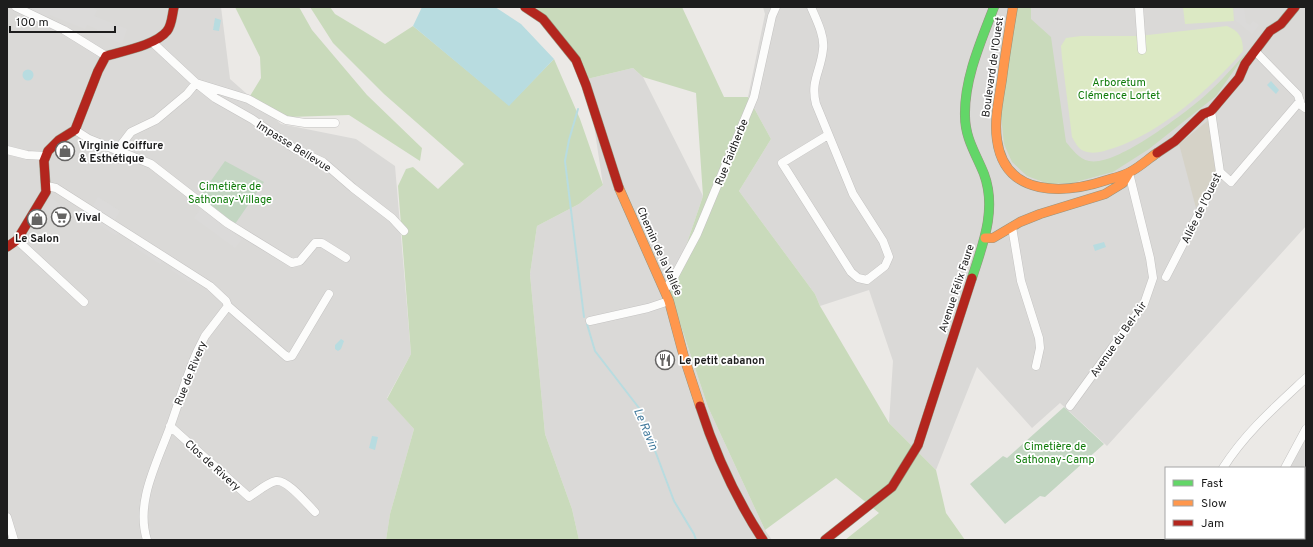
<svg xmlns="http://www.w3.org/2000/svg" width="1313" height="547" viewBox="0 0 1313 547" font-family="Overpass,sans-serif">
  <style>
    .residential { fill: #dad9d7 }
    .construction { fill: #d5d2c7 }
    .grass { fill: #dce9c4 }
    .forest { fill: #c9dabb }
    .cemetery { fill: #c3d6c2 }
    .parking { fill: #dbdad9 }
    .water { fill: #b8dce0 }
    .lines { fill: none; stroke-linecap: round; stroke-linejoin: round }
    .stream { stroke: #b8dce0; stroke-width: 2 }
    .street-casing { stroke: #c4c3c2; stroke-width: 9 }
    .fast-casing { stroke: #96947e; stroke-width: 10 }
    .slow-casing { stroke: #96947e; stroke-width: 10 }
    .jam-casing { stroke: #96947e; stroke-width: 10 }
    .street { stroke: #fcfcfb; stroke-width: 8 }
    .fast { stroke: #63d668; stroke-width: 9 }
    .slow { stroke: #ff974d; stroke-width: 9 }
    .jam { stroke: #b3261e; stroke-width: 9 }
    .labels { text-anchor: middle; stroke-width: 3.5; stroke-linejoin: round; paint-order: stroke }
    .street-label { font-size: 11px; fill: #1d1d1d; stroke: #fff }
    .park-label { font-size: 11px; fill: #0f7b0a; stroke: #fff }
    .poi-label { font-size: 11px; font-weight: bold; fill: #1d1d1d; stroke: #fff; text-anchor: start }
    .water-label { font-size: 12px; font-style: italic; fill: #437b9d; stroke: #fff }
  </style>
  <rect width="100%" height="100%" fill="#ebe9e6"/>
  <path class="residential" d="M7 7H221L230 79 281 124 356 139 395 166 411 354 387 398 414 429 390 514 386 540H7Z
    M763 7H1306V226L1107 446 1060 403 1032 428 977 367 936 470 889 423 893 361 869 290 820 306 815 294 739 191 771 139 748 97 765 14Z
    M633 68 643 77 703 196 670 293 708 407 765 530 772 540H579L572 509 545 434 530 274 537 226 579 204 603 185 587 79Z
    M1306 425V540H1249L1251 538H1304V468H1283Z"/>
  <path class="construction" d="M1211 118 1216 174 1196 208 1179 144Z"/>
  <path class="grass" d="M1183 7H1233L1234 21 1185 24Z
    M1227 26C1239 31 1243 37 1243 51 1210 89 1162 132 1114 148 1104 151 1094 155 1084 151 1078 149 1075 142 1072 137L1062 58 1061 46 1066 38 1081 36H1139Z"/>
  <path class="forest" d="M235 7H299L312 30 367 95 422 148 420 161 349 115 289 117 250 96 261 78 260 57Z
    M310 7H330L335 14 385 44 413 26 509 105 554 59 580 119 603 185 579 204 537 226 530 274 545 434 572 509 579 540H386L390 514 414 429 387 399 411 354 398 186 406 169 413 167 438 189 464 164 384 94 333 43Z
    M535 7H682L724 97H748L771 139 739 191 815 294 820 306 889 423 936 470 946 513 965 540H845L879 513 836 478 765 530 708 407 670 293 703 196 696 93 643 77 633 68 587 79 547 17Z
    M1016 7H1031V19L1051 37 1066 142C1072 149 1079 159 1089 161 1115 167 1179 117 1200 100 1217 86 1232 68 1247 52L1216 96 1149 149 1113 172 1072 183 1049 184 1027 176 1012 162 1004 144 1001 116Z"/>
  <path class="cemetery" d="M225 161 264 182 235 224 200 196Z
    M1064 407 1104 444 1045 497 1040 496 1005 524 970 484 1003 456 1007 458Z"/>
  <path class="parking" d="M23 7H94V9L97 10 94 16 127 29 122 44 96 33 97 29 87 25 85 29 50 15 49 18Z
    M1234 7H1244L1246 23 1250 25 1253 21 1259 25 1252 34 1235 20Z
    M98 197 120 211 114 221 92 207Z
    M51 198 65 207 58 217 45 209Z
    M201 208 242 239 235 248 194 218Z
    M94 216 121 233 115 235 90 219 89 217Z
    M134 241 163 260 160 264 131 245Z
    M174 266 192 278 189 282 171 270Z"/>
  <path class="water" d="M422 7H495L521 24 554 59 509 106 413 26Z
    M215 18 221 20 219 31 213 30Z
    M22.5 75a5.5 5.5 0 1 1 11 0a5.5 5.5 0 1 1-11 0Z
    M1271 81 1279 90 1276 94 1267 85Z
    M1104 242 1106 247 1095 251 1093 245Z
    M341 339 344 341 341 349 338 351 335 349V345Z
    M372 436 378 437 375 450 369 448Z"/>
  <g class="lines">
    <path class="stream" d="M578 109 569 140 565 161 584 317
      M587 324 595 351 639 408 674 501 694 534 696 540"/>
    <g class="street-casing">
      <path id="street" d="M16 7 64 30 106 56
        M811 7C816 19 825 36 823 49 821 71 810 81 816 104L853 194 883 241 889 257 885 266 867 280 858 278 851 272 782 163 828 135
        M1139 7 1142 50
        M152 42 196 83 248 99 286 120 305 123H335
        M1255 51 1298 95 1301 105 1305 108
        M75 130 89 139 151 164 227 223 292 263 300 261 315 243H322L346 258
        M118 149 131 132 156 120 187 94 196 83 215 98 252 119 295 149 323 162 353 188 392 218 404 231
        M7 150 27 155 46 156
        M1220 172 1231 182 1300 101
        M47 186 56 188 210 286 226 301 228 306 205 336 197 352C186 377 179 402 170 427 157 463 135 502 147 540
        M1012 227 1021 281 1039 338 1040 348 1036 366
        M17 240 84 302
        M1166 277 1220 172 1211 111
        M665 289 673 279 697 234 754 97 772 16 776 7
        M228 306 287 357 292 356 329 294
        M590 321 648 308 669 301
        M1070 406 1144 304 1153 278 1150 258 1129 173
        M170 426 249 497C257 492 267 483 276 481 287 479 307 504 315 512
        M1223 468C1245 433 1276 406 1306 378
        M1285 468 1306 429
        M7 517 14 540
        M1282 538 1285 540
        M1170 540 1172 538"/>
    </g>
    <g class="fast-casing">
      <path id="fast" d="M972 278C983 244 997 209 984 174 976 154 965 138 965 116 964 79 981 41 994 7"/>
    </g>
    <g class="slow-casing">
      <path id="slow" d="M1013 7C1009 31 1005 55 1002 79 999 99 994 120 997 140 1005 198 1065 194 1107 180 1114 178 1123 176 1130 172 1140 167 1148 159 1157 153
        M619 188 669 301 684 357 700 406
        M985 238H993L1020 222 1040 214 1105 194 1123 183 1129 173"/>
    </g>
    <g class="jam-casing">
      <path id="jam" d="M525 7 543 19 576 60 586 85 619 188
        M1157 153 1175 141 1203 114 1211 111 1239 78 1245 64 1270 31 1281 24 1295 7
        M7 247 17 240 46 192 44 161 48 151 59 140 75 130 98 71 106 56C123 51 156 45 167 31 172 25 172 15 174 7
        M700 406C715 453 736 499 763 540
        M825 540 892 487 918 445 972 278"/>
    </g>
    <use href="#street" class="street"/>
    <use href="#fast" class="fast"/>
    <use href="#slow" class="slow"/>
    <use href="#jam" class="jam"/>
  </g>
  <defs>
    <g id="shop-ring" transform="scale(1)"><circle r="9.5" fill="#fff" stroke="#656463" stroke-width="1.5"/><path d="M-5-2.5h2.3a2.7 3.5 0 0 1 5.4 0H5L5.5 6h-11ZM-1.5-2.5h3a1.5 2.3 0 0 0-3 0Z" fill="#656463"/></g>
    <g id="supermarket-ring" transform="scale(1)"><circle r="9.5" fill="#fff" stroke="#656463" stroke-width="1.5"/><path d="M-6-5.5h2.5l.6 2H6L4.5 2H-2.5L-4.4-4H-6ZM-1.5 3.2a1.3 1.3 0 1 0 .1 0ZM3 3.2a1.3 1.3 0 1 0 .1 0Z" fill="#656463"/></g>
    <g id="restaurant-ring" transform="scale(1)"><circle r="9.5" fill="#fff" stroke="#656463" stroke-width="1.5"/><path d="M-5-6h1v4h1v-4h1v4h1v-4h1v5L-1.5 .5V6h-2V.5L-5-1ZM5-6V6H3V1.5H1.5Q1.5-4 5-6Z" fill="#656463"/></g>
  </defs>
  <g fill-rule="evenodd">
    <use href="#shop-ring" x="65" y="151"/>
    <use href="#supermarket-ring" x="61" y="217"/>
    <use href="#shop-ring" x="37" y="219"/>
    <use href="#restaurant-ring" x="665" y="360"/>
  </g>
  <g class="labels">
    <g class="street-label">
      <text transform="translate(992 67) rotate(-82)" y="4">Boulevard de l'Ouest</text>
      <text transform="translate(294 146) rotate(32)" y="4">Impasse Bellevue</text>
      <text transform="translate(731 152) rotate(-68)" y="4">Rue Faidherbe</text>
      <text transform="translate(1201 208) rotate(-64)" y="4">Allée de l'Ouest</text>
      <text transform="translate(660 251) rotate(66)" y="4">Chemin de la Vallée</text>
      <text transform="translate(956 288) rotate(-72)" y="4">Avenue Félix Faure</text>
      <text transform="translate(1118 339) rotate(-55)" y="4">Avenue du Bel-Air</text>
      <text transform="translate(190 373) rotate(-68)" y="4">Rue de Rivery</text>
      <text transform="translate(213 465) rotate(42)" y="4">Clos de Rivery</text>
    </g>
    <g class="park-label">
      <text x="1119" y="86">Arboretum<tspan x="1119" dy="13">Clémence Lortet</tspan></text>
      <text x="230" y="190">Cimetière de<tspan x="230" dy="13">Sathonay-Village</tspan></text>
      <text x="1055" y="450">Cimetière de<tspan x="1055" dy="13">Sathonay-Camp</tspan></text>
    </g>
    <g class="poi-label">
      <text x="79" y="149">Virginie Coiffure<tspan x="79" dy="13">&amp; Esthétique</tspan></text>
      <text x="75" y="221">Vival</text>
      <text x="37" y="242" text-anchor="middle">Le Salon</text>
      <text x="679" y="364">Le petit cabanon</text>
    </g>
    <g class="water-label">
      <text transform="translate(646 429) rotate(67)" y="4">Le Ravin</text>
    </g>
  </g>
  <rect width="1313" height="547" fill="none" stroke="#1d1d1d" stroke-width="16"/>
  <rect x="1165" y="467" width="140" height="72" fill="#ffffff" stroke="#a5a5a5"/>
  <rect x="1173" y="480" width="20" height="6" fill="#63d668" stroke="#a5a5a5"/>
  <text x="1201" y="487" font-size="12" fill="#1d1d1d">Fast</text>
  <rect x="1173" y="500" width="20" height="6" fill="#ff974d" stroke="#a5a5a5"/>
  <text x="1201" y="507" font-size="12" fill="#1d1d1d">Slow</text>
  <rect x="1173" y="520" width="20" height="6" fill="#b3261e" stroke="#a5a5a5"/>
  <text x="1201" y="527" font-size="12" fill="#1d1d1d">Jam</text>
  <path d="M10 26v6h105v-6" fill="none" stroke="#1d1d1d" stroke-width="2"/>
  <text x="16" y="26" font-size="12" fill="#1d1d1d" stroke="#ffffff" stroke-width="3" paint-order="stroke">100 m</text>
</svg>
